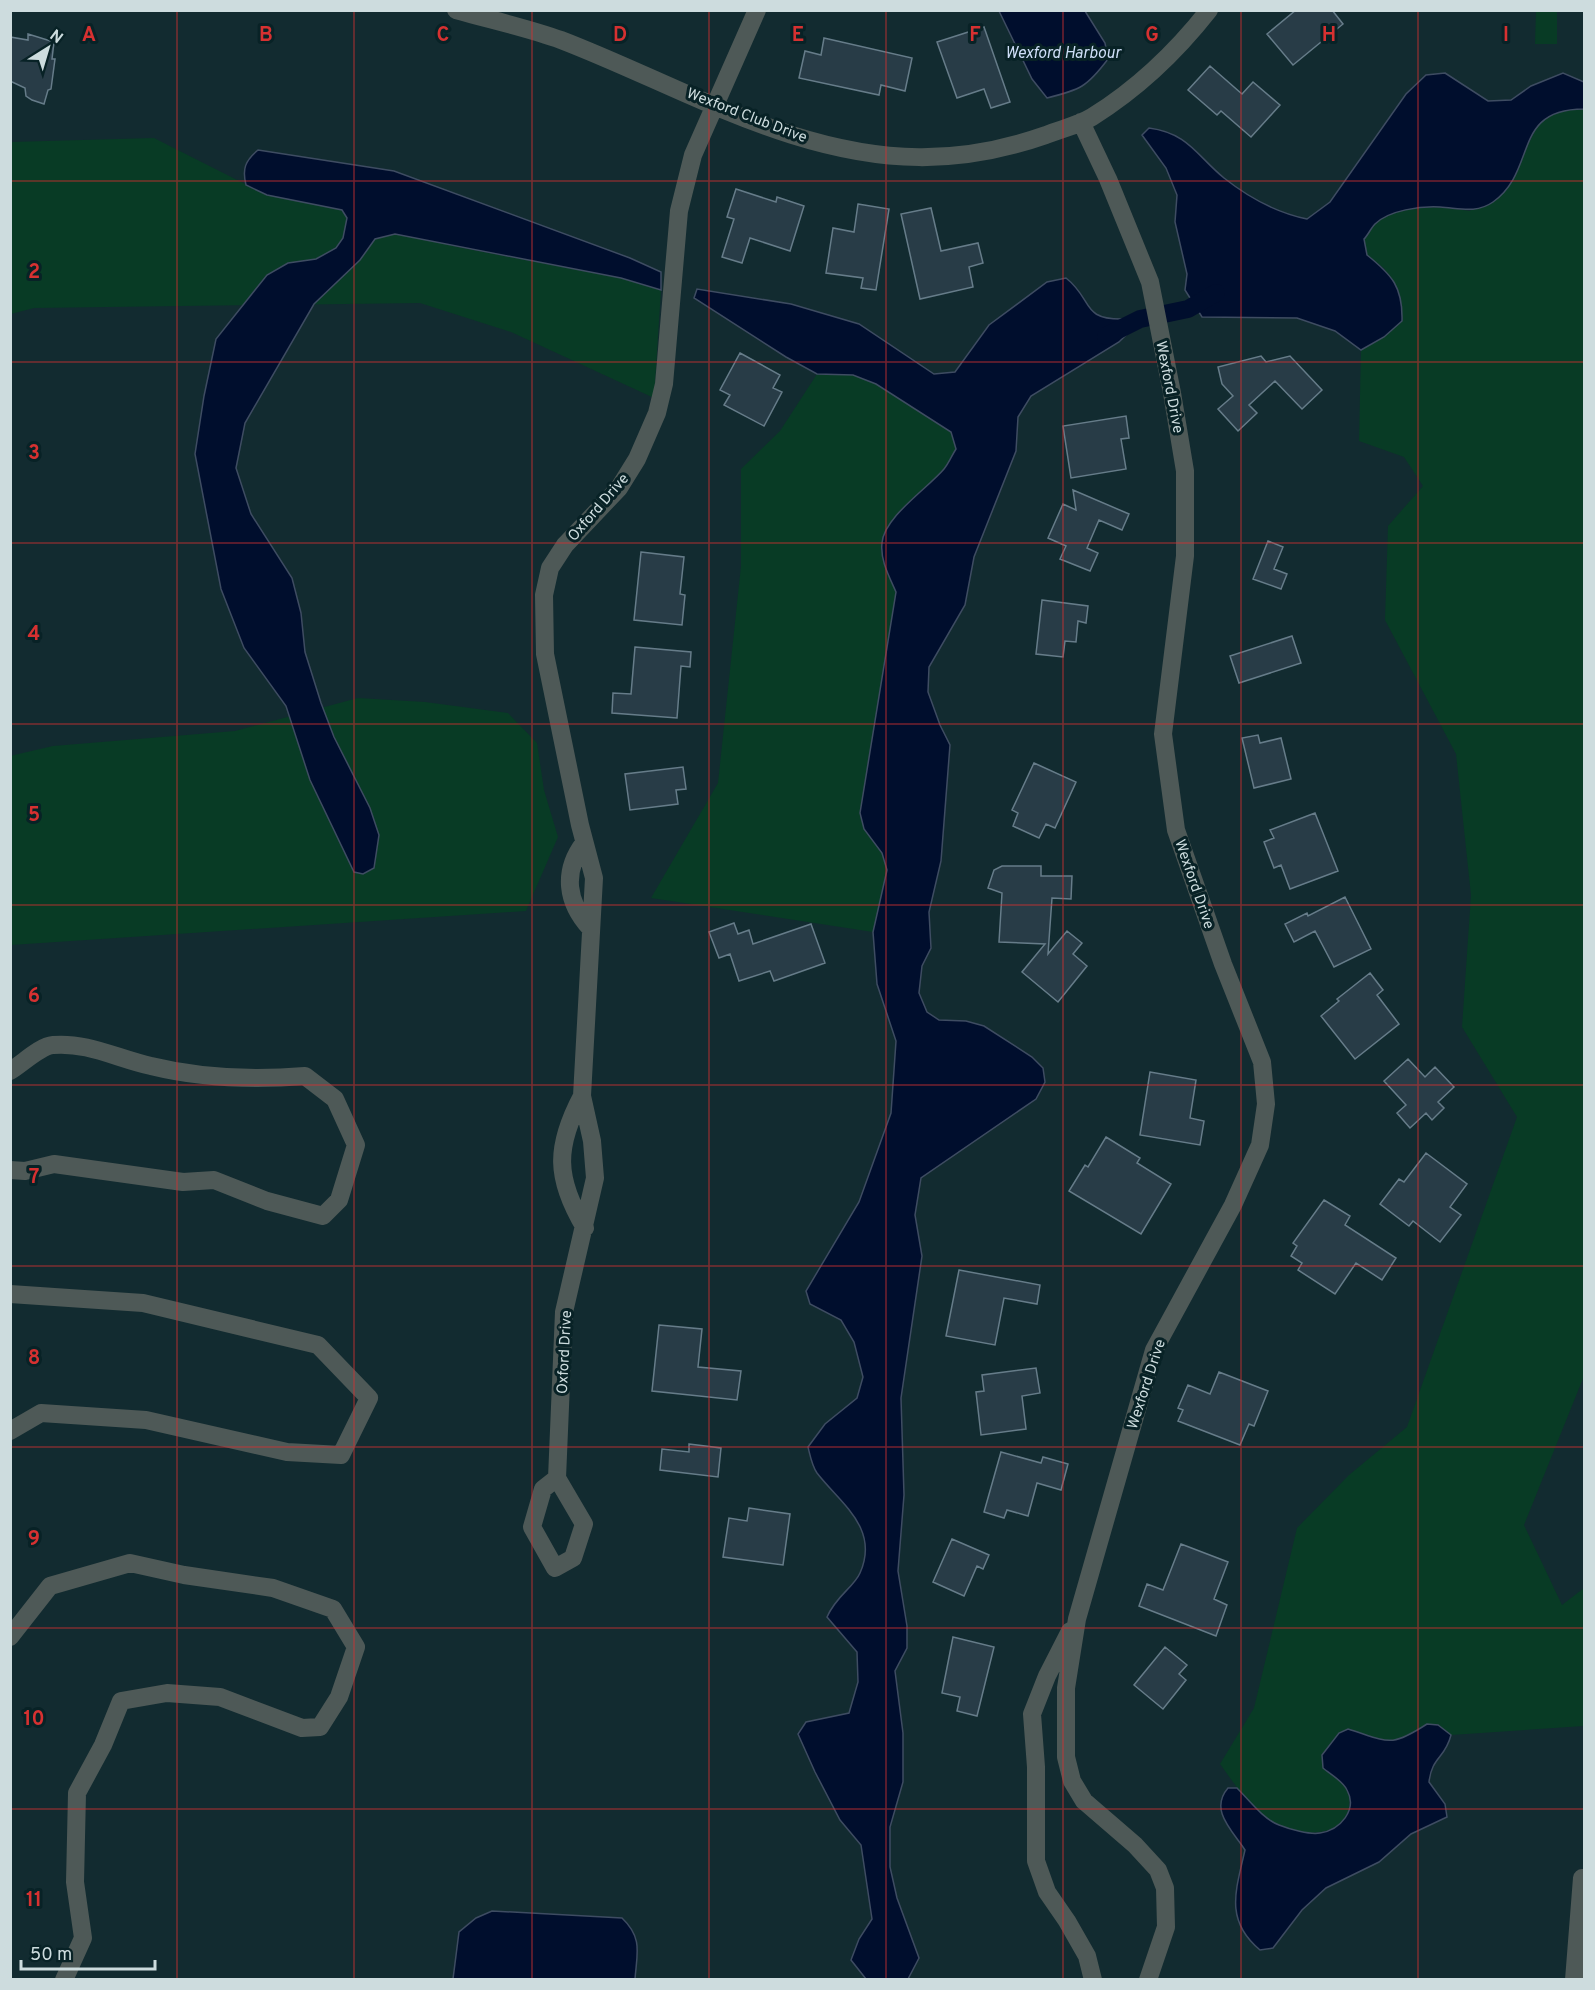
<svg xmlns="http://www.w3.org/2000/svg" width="1595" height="1990" viewBox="0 0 1595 1990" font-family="Overpass,sans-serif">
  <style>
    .green { fill: #083b25 }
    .water { fill: #000e2d; stroke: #3e4c62; stroke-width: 1.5 }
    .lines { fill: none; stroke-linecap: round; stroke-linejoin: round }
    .canal { stroke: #000e2d; stroke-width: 18 }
    .building { fill: #283c47; stroke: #667c89; stroke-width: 1.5 }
    .minor { stroke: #4e5957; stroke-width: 18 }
    .grid { fill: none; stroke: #d63131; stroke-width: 1.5; stroke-opacity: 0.55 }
    .labels { text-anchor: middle; stroke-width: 6; stroke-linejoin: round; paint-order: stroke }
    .street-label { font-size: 15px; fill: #cddcde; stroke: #082226 }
    .water-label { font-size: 16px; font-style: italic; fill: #cfdff8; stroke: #082226 }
    .grid-label { font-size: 20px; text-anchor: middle; font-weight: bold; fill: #d63131; stroke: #082226; stroke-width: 6; stroke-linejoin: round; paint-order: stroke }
  </style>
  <rect width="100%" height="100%" fill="#122b30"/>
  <path class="green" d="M1536 11H1557V44H1535Z
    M1563 109H1584V1376L1524 1525 1562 1605 1584 1588V1726L1451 1735C1420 1711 1425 1738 1398 1741 1381 1743 1364 1734 1348 1729L1323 1768C1330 1774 1343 1781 1347 1789 1350 1795 1350 1801 1349 1807 1343 1839 1300 1836 1277 1824 1253 1812 1235 1785 1220 1764L1254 1708 1297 1528 1349 1475 1407 1427 1517 1117 1462 1027 1471 895 1456 754 1385 620 1388 526 1423 486 1404 457 1359 441 1361 350 1384 337 1385 269 1367 255 1364 239C1368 235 1371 227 1375 224 1399 202 1441 207 1470 211L1530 141 1540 121Z
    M154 138 267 195 322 204 457 247 621 278 661 290 654 398 511 332 420 303 34 308 11 314V142Z
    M817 374 853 375 876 384 951 432 956 449 886 570 896 592 860 813C864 833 875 837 882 854 893 876 878 910 873 932L651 898 718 783 741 566V469L780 431Z
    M358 698 425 702 508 713 537 743 544 790 558 837 526 911 11 945 10 756 53 746 235 731Z"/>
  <path class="water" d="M999 11H1085L1105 43 1108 59C1087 87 1080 90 1047 98L1032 79Z
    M1445 73 1488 101 1511 100 1531 86 1563 73 1584 82V109C1511 109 1538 170 1493 202 1476 214 1459 208 1440 207 1421 206 1389 210 1375 224 1371 228 1368 235 1364 239L1367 255C1392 275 1403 287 1402 321L1384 337 1361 350 1335 331 1297 318 1202 317 1185 290 1187 274 1175 222 1177 195 1166 168 1142 135 1149 128C1188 133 1197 156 1224 178 1248 197 1278 213 1307 219L1330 202 1406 94 1426 75Z
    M258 150 394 171 630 258 661 272V290L621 278 395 234 375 239 360 260 314 304 245 423 236 468 251 514 292 578 301 613 305 652 321 703 334 737 370 808 379 835 374 868 363 874 354 872 310 780 286 706 244 648 221 589 195 454 204 396 216 339 267 275 288 263 316 259 336 248 343 238 347 218 342 210 267 195 246 185C242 169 245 161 258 150Z
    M1066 278C1094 300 1080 320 1124 319L1130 331 1119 342 1031 396 1018 417 1016 451 974 557 965 605 929 667 928 692 940 725 950 745 941 861 929 912 931 948 922 966 919 993 927 1012 939 1020 966 1021 984 1026 1032 1057 1043 1068 1045 1082 1036 1099 921 1178 915 1215 922 1256 901 1398 904 1495 898 1571 907 1626V1648L895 1671 903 1733V1782L890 1827V1867L897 1898 919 1958 908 1979H866L851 1960 859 1939 872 1919 861 1845 840 1820 815 1772 798 1734 806 1722 849 1713 858 1682 857 1652 827 1617C836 1596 854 1587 860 1573 880 1528 840 1503 817 1473 812 1466 810 1455 808 1447L825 1424 857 1398 863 1377 854 1342 841 1320 810 1304 806 1291 859 1202 891 1113 896 1041 877 984 873 932 887 870 882 853 864 829 860 813 896 592C889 576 880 560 882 543 884 517 928 488 944 469 949 463 952 455 956 449L951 432 876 384 853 375 817 374 786 357 694 298 697 289 791 304 859 324 934 374 955 372 989 325 1047 282Z
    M1427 1724 1438 1725 1451 1735C1445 1759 1432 1756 1429 1782L1445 1804 1447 1817 1411 1834 1379 1862 1326 1888 1302 1910 1273 1948 1260 1950C1224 1920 1236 1890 1245 1850 1232 1830 1209 1810 1228 1788H1237C1249 1800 1263 1819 1279 1825 1289 1829 1310 1835 1320 1833 1340 1830 1358 1810 1347 1790 1343 1781 1330 1774 1323 1768L1322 1755 1339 1733 1348 1729C1389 1742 1390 1748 1427 1724Z
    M492 1911 622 1918C643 1938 637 1953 635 1979H453L459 1932 476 1918Z"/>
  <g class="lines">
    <path class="canal" d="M1106 336 1140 319 1188 309 1216 293"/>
  </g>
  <path class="building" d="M1296 10H1332L1343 24 1293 65 1267 34Z
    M984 27 1010 102 991 108 984 89 957 98 937 42Z
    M28 34 54 42 52 59H55L51 89 48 90 44 104 32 100 26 96 25 88 10 81V37L28 40Z
    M824 38 912 58 905 91 881 85 879 95 799 78 805 51 821 55Z
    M1210 66 1242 94 1253 82 1280 105 1251 137 1221 111 1217 115 1188 90Z
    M736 189 776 202 777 197 804 206 790 251 750 238 742 263 722 257 734 219 727 217Z
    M858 204 889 209 876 290 861 288 863 278 826 273 833 228 854 232Z
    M931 208 941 251 978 243 983 263 969 267 973 287 920 299 901 214Z
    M740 353 780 375 773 388 782 392 764 426 724 405 730 395 720 390Z
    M1261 356 1266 362 1290 356 1322 390 1302 409 1275 381 1249 405 1257 413 1238 431 1218 409 1233 396 1222 384 1218 367Z
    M1126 416 1129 438 1121 439 1126 469 1071 478 1063 426Z
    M1073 490 1129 514 1122 530 1099 520 1087 548 1098 553 1090 571 1060 559 1066 546 1048 538 1063 504 1076 510Z
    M1268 541 1283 547 1274 569 1287 574 1281 589 1253 579Z
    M641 552 684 557 680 594 685 595 682 625 634 620Z
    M1042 600 1088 606 1086 623 1078 621 1076 642 1065 641 1063 657 1036 654Z
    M1292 636 1301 663 1239 683 1230 656Z
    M635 647 691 652 690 667 681 666 677 718 612 713 613 693 631 694Z
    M1258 735 1260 743 1281 738 1291 779 1254 788 1242 738Z
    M1034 763 1076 782 1055 828 1046 824 1039 838 1013 826 1018 813 1012 810Z
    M683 767 686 789 676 790 678 804 630 810 625 774Z
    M1315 813 1338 871 1290 889 1281 865 1274 868 1264 842 1274 838 1270 830Z
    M1002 866H1041V876H1072L1071 899 1052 898 1048 954 1067 931 1082 943 1073 954 1087 966 1058 1002 1022 972 1045 944 999 942 1002 893 988 888 994 870Z
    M1345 897 1371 949 1334 967 1315 931 1294 942 1285 924 1307 913 1308 916Z
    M734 923 738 934 749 930 753 944 811 924 825 963 774 981 770 971 739 981 730 954 719 958 709 932Z
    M1370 973 1383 990 1377 995 1399 1024 1355 1059 1321 1016 1339 1001 1337 999Z
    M1408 1059 1425 1077 1435 1067 1454 1087 1438 1102 1444 1108 1432 1120 1426 1113 1410 1128 1397 1113 1406 1105 1384 1081Z
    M1150 1072 1196 1080 1190 1118 1204 1121 1200 1145 1140 1135Z
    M1106 1137 1140 1158 1137 1163 1171 1184 1141 1234 1069 1191 1085 1165 1088 1167Z
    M1426 1153 1467 1184 1450 1207 1461 1215 1440 1242 1413 1221 1409 1226 1380 1204 1399 1179 1404 1182Z
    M1324 1200 1350 1216 1345 1225 1396 1258 1382 1280 1356 1263 1335 1294 1298 1270 1302 1263 1291 1256 1297 1246 1293 1243Z
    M959 1270 1040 1285 1037 1304 1004 1298 995 1345 946 1336Z
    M659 1325 702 1329 698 1367 741 1371 737 1400 652 1391Z
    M1036 1368 1040 1393 1022 1396 1026 1429 981 1435 976 1392 984 1391 982 1375Z
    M1219 1372 1268 1391 1254 1426 1249 1424 1240 1445 1178 1421 1183 1410 1178 1408 1188 1385 1210 1394Z
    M689 1444 721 1448 718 1477 660 1470 662 1449 689 1452Z
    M1001 1452 1041 1463 1043 1457 1068 1464 1061 1490 1037 1483 1028 1516 1007 1510 1004 1518 984 1512Z
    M749 1508 790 1514 783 1565 723 1557 729 1518 747 1521Z
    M952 1539 989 1555 983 1569 977 1566 964 1596 933 1582Z
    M1181 1544 1228 1562 1214 1599 1227 1605 1216 1636 1139 1606 1147 1584 1163 1590Z
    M953 1637 994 1647 977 1716 957 1711 960 1697 942 1693Z
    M1165 1647 1187 1665 1179 1674 1186 1680 1163 1709 1134 1685Z"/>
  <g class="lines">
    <path class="minor" d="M456 10C491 20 528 28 561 40 639 70 713 110 792 135 881 163 957 166 1046 135 1061 129 1079 125 1092 117 1137 89 1176 52 1209 10
      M1081 122 1108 179 1150 282 1172 393 1185 471V556L1163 734 1176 830 1223 964 1262 1062 1266 1104 1260 1145 1233 1205 1154 1350 1077 1619 1066 1688V1757L1072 1781 1084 1801 1135 1845 1158 1870 1165 1888 1166 1927 1148 1980
      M584 843C562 872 567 903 590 928
      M10 1071C22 1064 40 1046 53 1045 88 1042 118 1059 151 1066 200 1078 255 1080 305 1076L335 1099 356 1145 339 1200 323 1216 267 1201 214 1180 183 1182 54 1164 25 1171 10 1170
      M582 1096C555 1147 555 1178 585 1228
      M10 1294 143 1303 318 1345 369 1398 341 1455 287 1452 146 1420 41 1413 10 1431
      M557 1478 543 1489 532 1527 555 1568 573 1558 584 1524 557 1478 564 1312 595 1178 592 1141 582 1096 594 878 580 825 545 654 544 595 550 568 565 545 619 488 637 459 657 413 664 384 679 211 693 155 757 10
      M1070 1631 1047 1676 1032 1714 1036 1767V1861L1047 1892 1067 1921 1087 1956 1093 1980
      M10 1637 50 1586 130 1563 184 1575 273 1588 333 1609 356 1647 339 1697 320 1727 302 1728 220 1697 167 1693 121 1701 103 1745 77 1793 75 1882 83 1938 64 1980
      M1574 1980 1582 1878"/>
  </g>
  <path class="grid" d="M177 10V1980M354 10V1980M532 10V1980M709 10V1980M886 10V1980M1063 10V1980M1241 10V1980M1418 10V1980M10 181H1584M10 362H1584M10 543H1584M10 724H1584M10 905H1584M10 1085H1584M10 1266H1584M10 1447H1584M10 1628H1584M10 1809H1584"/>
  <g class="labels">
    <g class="street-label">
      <text transform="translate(747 115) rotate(21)" y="5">Wexford Club Drive</text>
      <text transform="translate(1170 387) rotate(79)" y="5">Wexford Drive</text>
      <text transform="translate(598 507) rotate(-49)" y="5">Oxford Drive</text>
      <text transform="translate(1195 884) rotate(71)" y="5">Wexford Drive</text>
      <text transform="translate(564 1352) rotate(-87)" y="5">Oxford Drive</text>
      <text transform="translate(1146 1384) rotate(-72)" y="5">Wexford Drive</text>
    </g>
    <g class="water-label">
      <text x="1063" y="58">Wexford Harbour</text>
    </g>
  </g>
  <g class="grid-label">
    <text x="89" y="41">A</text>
    <text x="266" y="41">B</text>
    <text x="443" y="41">C</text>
    <text x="620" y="41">D</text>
    <text x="798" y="41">E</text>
    <text x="975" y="41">F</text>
    <text x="1152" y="41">G</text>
    <text x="1329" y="41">H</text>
    <text x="1506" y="41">I</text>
    <text x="34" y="278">2</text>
    <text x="34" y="459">3</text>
    <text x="34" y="640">4</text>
    <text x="34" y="821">5</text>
    <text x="34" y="1002">6</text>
    <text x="34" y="1183">7</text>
    <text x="34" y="1364">8</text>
    <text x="34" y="1545">9</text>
    <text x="34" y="1725">10</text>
    <text x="34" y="1906">11</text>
  </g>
  <rect width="1595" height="1990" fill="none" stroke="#cddcde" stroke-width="24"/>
  <g transform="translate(48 48) rotate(37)" stroke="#082226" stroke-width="4.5" paint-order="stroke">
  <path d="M0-4.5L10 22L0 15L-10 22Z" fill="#cddcde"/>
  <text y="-9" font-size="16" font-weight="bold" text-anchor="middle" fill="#cddcde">N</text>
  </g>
  <path d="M21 1960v9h134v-9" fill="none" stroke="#cddcde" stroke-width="3"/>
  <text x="30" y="1960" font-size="18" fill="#cddcde" stroke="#082226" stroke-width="4.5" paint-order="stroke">50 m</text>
</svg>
